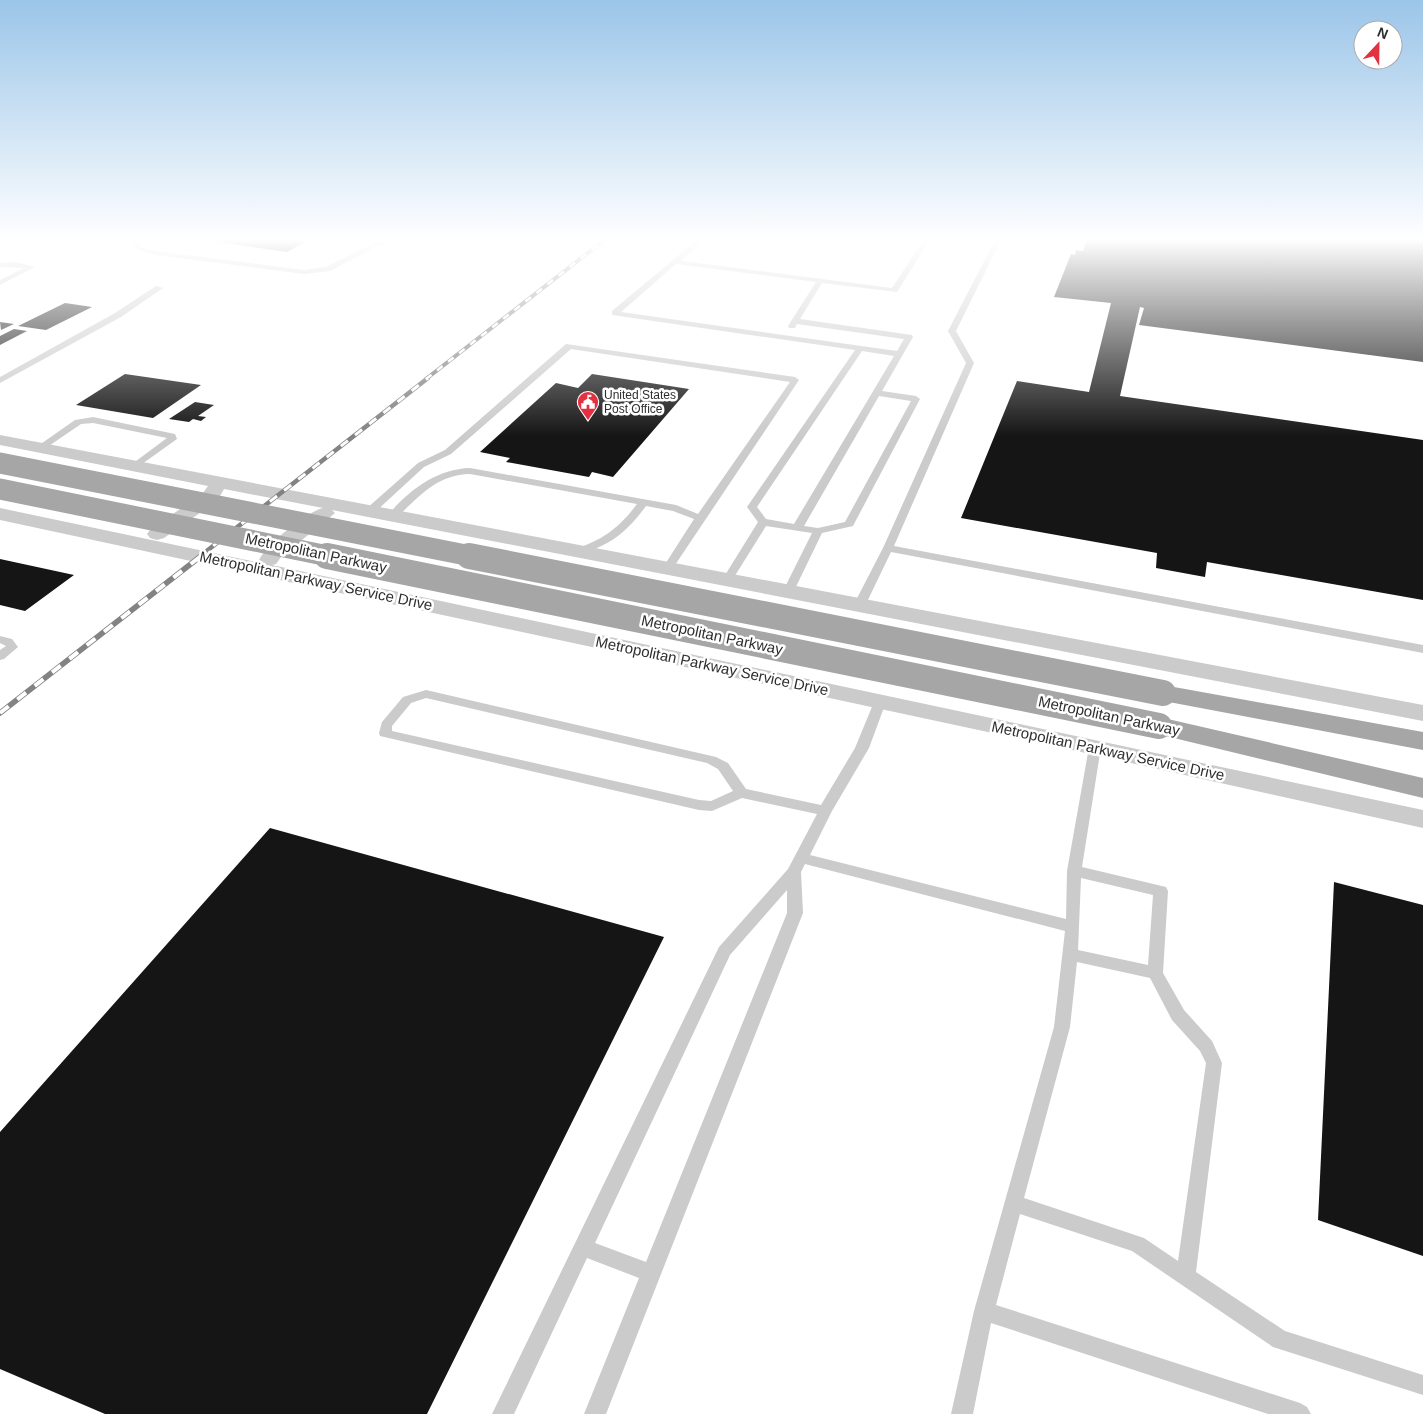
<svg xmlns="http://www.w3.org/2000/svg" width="1423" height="1414" viewBox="0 0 1423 1414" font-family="Helvetica,sans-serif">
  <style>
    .building { fill: #151515 }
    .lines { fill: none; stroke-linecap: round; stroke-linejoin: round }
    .lane { fill: #cbcbcb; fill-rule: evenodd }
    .street { fill: #cbcbcb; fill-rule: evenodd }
    .primary { fill: #a6a6a6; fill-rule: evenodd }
    .rail-far2-casing { stroke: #838383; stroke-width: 4 }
    .rail-far1-casing { stroke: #838383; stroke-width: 4.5 }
    .rail-casing { stroke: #838383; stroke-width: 5.5 }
    .rail-far2 { stroke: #fff; stroke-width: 2.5; stroke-dasharray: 7; stroke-linecap: butt }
    .rail-far1 { stroke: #fff; stroke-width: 3; stroke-dasharray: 9; stroke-linecap: butt }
    .rail { stroke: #fff; stroke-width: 4; stroke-dasharray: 11; stroke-linecap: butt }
    .primary-bridge-far1 { stroke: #a6a6a6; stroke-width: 21 }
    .primary-bridge { stroke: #a6a6a6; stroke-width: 26 }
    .labels { text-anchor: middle; stroke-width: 5; stroke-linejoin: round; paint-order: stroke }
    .far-poi-label { font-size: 12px; fill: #2e2e2e; stroke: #fff; text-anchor: start }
    .street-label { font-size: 15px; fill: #2e2e2e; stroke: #fff }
  </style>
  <rect width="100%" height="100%" fill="#fff"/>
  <path class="building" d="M190 238H312L287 252Z
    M1088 238H1423V362L1139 325 1144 308 1140 307 1120 396 1423 440V600L1207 562 1205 577 1156 568 1157 553 961 518 1017 381 1089 392 1111 303 1054 297 1071 254 1075 255 1076 250 1083 251Z
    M65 303 92 307 46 330 18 326Z
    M0 322 14 324 1 330Z
    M14 329 27 331 0 345V336Z
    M125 374 201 385 153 418 76 405Z
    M592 374 689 389 613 477 592 472 589 477 506 462 510 458 480 452 556 383 578 388Z
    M195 402 214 405 198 416 206 417 201 421 193 419 189 422 169 419Z
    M0 559 74 575 25 611 0 605Z
    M270 828 664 937 427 1414H105L0 1369V1132Z
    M1334 882 1423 905V1256L1318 1220Z"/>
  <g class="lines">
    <path class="lane" d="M134 238H140L138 242 142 248 156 251 304 270 325 267 386 238H393L330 271 304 274 156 255 138 250 132 242Z
      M699 238H706L681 261 892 288 925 238H931L897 292 822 283 800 319 912 335 913 337 882 391 916 396 920 399 854 524 853 526 822 533 792 595H784L782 593 812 533 766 526 731 582 727 583 722 580 758 522 747 507 855 350 612 315V311ZM676 264 816 282 788 326 789 328H795L797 324 904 339 897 351 621 312ZM862 351 894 356 794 524 766 519 757 507ZM879 396 911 401 845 522 818 528 804 526Z
      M996 238H1002L956 331 974 363 894 546 1423 645V653L891 552 865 606 859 609 855 608 853 606 883 548 966 363 948 331Z
      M16 262 35 267 0 285V280L24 268 0 267V263Z
      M156 286 163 288 121 317 0 383V377L115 313Z
      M566 344 795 377 799 380 671 571 667 572 662 569 694 519 673 511 646 506C628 531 609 547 578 554L573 551 574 549C602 541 620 527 637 504L470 474C436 475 420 496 397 517L393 518 388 515C409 490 437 469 470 468L676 505 698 514 790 382 571 349 451 454 424 467 374 513H366V509L418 463 445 450Z
      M93 417 175 434 177 439 135 469 130 466 132 464 167 438 93 423 81 424 43 450 40 451 35 448 75 420Z
      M0 636 12 639 18 647 4 659 0 660V650L6 646 0 643Z
      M426 690 716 757 728 763 746 789 821 805 855 748 874 702 876 699H884L886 702 869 748 832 811 810 855 1066 919 1067 871 1089 747 1090 744H1100L1101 747 1082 867 1166 887 1168 891 1163 973 1184 1010 1212 1041 1222 1063 1196 1272 1285 1331 1423 1375V1395L1273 1347 1132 1251 1020 1214 996 1305 1300 1403 1307 1407 1311 1414H1268L991 1323 973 1414H951L974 1311 1054 1027 1065 931 805 864 801 872 803 913 606 1414H584L639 1278 587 1258 514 1414H492L719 947 788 869 817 814 742 798 712 811 699 810 380 736 379 733 382 722 403 697ZM426 698 707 763 718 769 733 791 711 801 699 800 392 731V726L411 703ZM1081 878 1153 895 1148 965 1078 950ZM787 890V913L646 1262 595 1243 730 955ZM1077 962 1150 978 1172 1020 1200 1051 1206 1063 1178 1261 1144 1238 1024 1198 1070 1027Z"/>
    <path class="street" d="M0 435 1423 705V721L332 510 335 513 281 557 276 564 272 565 1423 810V828L1095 755 0 520V508L261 563 259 560C267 544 306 512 323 508L224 489 217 501 164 538 157 540 150 538 147 534 150 530 203 493 208 486 0 445Z"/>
    <path class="primary" d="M1163 685 1423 732V750L1153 699 1149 693 1153 687Z
      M1159 717 1423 778V798L1149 732 1145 726 1149 720Z"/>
    <g class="rail-far2-casing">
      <path id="rail-far2" d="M426 379 607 238"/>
    </g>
    <g class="rail-far1-casing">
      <path id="rail-far1" d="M199 557 428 378"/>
    </g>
    <g class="rail-casing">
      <path id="rail" d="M0 713 201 556"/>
    </g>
    <use href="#rail-far2" class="rail-far2"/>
    <use href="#rail-far1" class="rail-far1"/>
    <use href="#rail" class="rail"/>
    <path class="primary-bridge-far1" d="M0 463 476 557
      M0 489 333 557"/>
    <path class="primary-bridge" d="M327 556 1159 726
      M469 556 1163 693"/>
  </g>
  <linearGradient id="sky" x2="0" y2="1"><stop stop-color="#9bc5e9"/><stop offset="0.55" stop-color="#fff"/><stop offset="1" stop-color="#fff" stop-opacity="0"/></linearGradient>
  <rect width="1423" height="436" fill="url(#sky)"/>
  <defs>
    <g id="civic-pin" transform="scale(1.125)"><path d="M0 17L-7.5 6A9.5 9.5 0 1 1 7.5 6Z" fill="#e33142" stroke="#fff"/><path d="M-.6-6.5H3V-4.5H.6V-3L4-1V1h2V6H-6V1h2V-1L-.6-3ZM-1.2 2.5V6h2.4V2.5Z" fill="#fff"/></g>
  </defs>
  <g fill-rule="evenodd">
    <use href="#civic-pin" x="588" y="402"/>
  </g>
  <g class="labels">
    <g class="far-poi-label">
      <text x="604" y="399">United States<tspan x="604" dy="14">Post Office</tspan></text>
    </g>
    <g class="street-label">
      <text transform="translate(316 553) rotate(12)" y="5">Metropolitan Parkway</text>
      <text transform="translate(316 581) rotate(12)" y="5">Metropolitan Parkway Service Drive</text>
      <text transform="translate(712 635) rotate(12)" y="5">Metropolitan Parkway</text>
      <text transform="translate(712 666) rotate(12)" y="5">Metropolitan Parkway Service Drive</text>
      <text transform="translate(1109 716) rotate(12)" y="5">Metropolitan Parkway</text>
      <text transform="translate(1108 751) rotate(12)" y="5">Metropolitan Parkway Service Drive</text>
    </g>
  </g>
  <g transform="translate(1378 45) rotate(22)"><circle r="24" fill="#ffffff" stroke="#ababab"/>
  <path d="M0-4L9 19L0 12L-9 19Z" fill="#e33142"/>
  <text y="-8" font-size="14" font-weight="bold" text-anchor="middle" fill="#2e2e2e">N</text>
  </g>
</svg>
